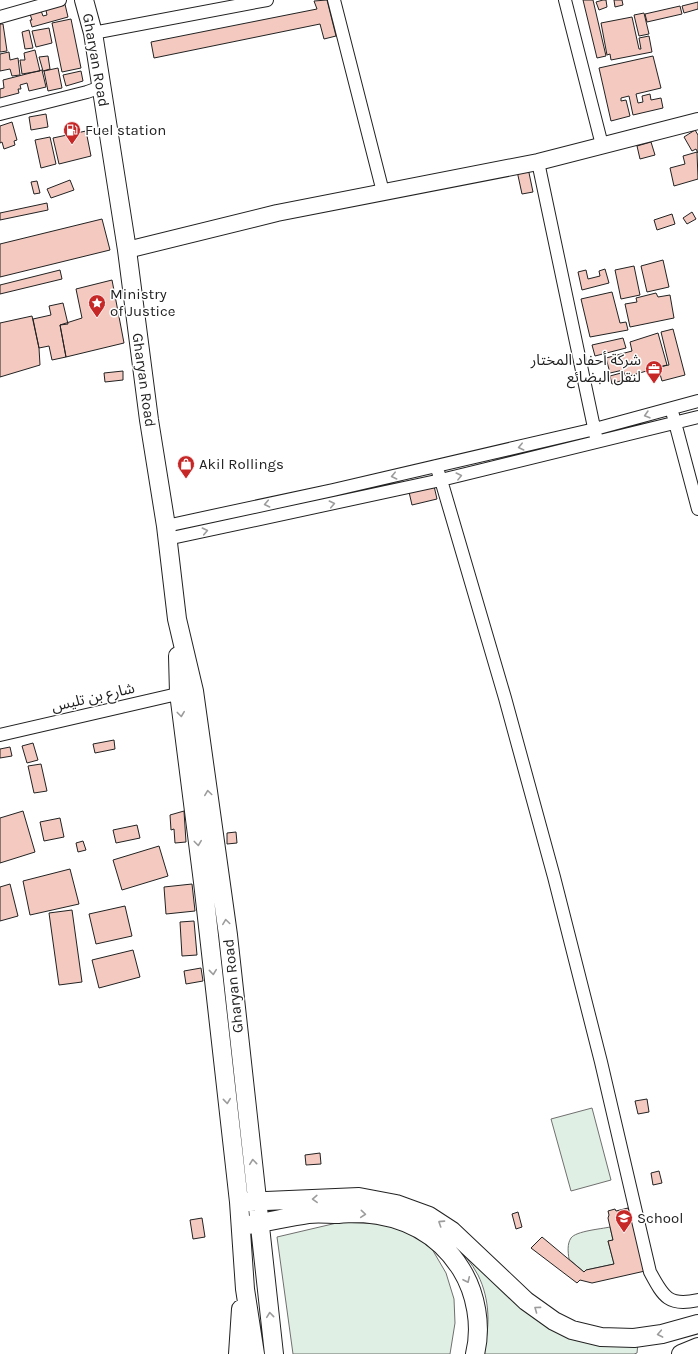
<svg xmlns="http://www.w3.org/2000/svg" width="698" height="1354" viewBox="0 0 698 1354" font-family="Karla,'Noto Sans Arabic',sans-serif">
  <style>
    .green { fill: #e0efe3; stroke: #6f6f6f }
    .building { fill: #f3c9c0; stroke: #222 }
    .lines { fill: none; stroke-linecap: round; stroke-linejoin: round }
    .minor-casing { stroke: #222; stroke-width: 14 }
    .major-casing { stroke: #222; stroke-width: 18 }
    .highway-casing { stroke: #222; stroke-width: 20 }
    .minor { stroke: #fff; stroke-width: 12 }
    .major { stroke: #fff; stroke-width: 16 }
    .highway { stroke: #fff; stroke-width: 18 }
    .oneway { stroke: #9c9c9c }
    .labels { text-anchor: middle; stroke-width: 3; stroke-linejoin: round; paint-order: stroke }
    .street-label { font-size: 15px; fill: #222; stroke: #fff }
    .poi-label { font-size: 15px; fill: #222; stroke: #fff; text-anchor: start }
  </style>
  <rect width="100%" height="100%" fill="#fff"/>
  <path class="green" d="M592 1108 611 1180 571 1191 551 1119Z
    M341 1222 382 1224 412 1234 432 1249 446 1273 454 1299 455 1323 450 1354H293L277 1237Z
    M610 1227 613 1240 608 1241 614 1264 586 1270 584 1272 569 1259C568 1252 567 1244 571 1238 576 1231 601 1229 610 1227Z
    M454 1242 555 1328 638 1343 637 1353 634 1354H482C491 1329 490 1299 478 1275 472 1263 462 1253 454 1242Z"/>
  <path class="building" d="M64 0 68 17 32 27 30 20H32L29 11 40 8 43 16 47 15 45 6Z
    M327 0 336 36 324 39 320 24 154 58 151 42 317 9 314 1Z
    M583 0H593L606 56 597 58Z
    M603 0H606L607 7 599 10 596 2Z
    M614 0H622L623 5 615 7Z
    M698 2V9L684 13 682 6Z
    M680 6 682 14 647 22 645 14Z
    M644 13 649 34 639 36 634 15Z
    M632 17 639 49H641L639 38 649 36 652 52 611 60 610 54 607 55 601 23Z
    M71 19 81 68 62 72 52 23Z
    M0 24H3L7 51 0 52Z
    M49 28 52 43 36 47 32 31Z
    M29 30 33 48 25 49 22 32Z
    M35 50 40 71 22 74 20 60H25L24 53Z
    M9 52 10 60 18 58 20 75 12 76 10 69 0 71V54Z
    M48 56 50 69 43 71 39 57Z
    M653 56 661 88 636 94 638 103 643 102 642 96 650 94 651 100 661 98 663 108 633 115 629 96 621 98V101L626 100 630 116 611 121 599 68Z
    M58 68 62 88 48 91 44 71Z
    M42 70 46 87 29 91 27 83 20 85 21 89H18L19 93 0 98V89L4 88 3 80Z
    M81 71 83 81 66 86 63 75Z
    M46 114 48 127 31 130 29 117Z
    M12 122 17 140 14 141 15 145 4 149 2 142 0 143V126Z
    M695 130 698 135V153L696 149 692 151 684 137Z
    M86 131 91 156 59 164 53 138Z
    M50 137 56 164 41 168 35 140Z
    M651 142 655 155 640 159 637 146Z
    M697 152 698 179 674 186 670 168 685 164 683 156Z
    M528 168 533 192 522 194 517 171Z
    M70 180 74 190 51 198 47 189Z
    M37 181 40 193 34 194 31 182Z
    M47 203 48 210 0 220V213Z
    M692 212 696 219 687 224 683 218Z
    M672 214 675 224 657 230 654 220Z
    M102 219 110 250 0 277V244Z
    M663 260 669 287 647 292 641 266Z
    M634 266 640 295 621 299 615 270Z
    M605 269 609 283 582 290 578 272 586 270 588 279 600 276 599 271Z
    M60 270 62 279 0 294V285Z
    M112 280 124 343 66 357 60 325 82 318 76 289Z
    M612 292 620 323 626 322 628 330 590 337 581 299Z
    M656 293 658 297 670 295 674 318 630 327 625 304 637 302 636 298Z
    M63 303 68 324 60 325 66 357 52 360 49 346 39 348 33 319 51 315 49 306Z
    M32 316 39 348 40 365 0 377V323Z
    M673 329 685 375 662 381 658 367 669 365 661 332Z
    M658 333 667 365 626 377 623 370 610 373 606 358 632 351 630 342Z
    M623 338 626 348 595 356 592 345Z
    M123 371V380L105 382 104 373Z
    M621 373 623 380 612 384 610 376Z
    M434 486 437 499 412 505 409 492Z
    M114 740 115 749 95 753 93 744Z
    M33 743 38 760 27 763 22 746Z
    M10 747 12 756 0 758V749Z
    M41 764 47 791 34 793 28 766Z
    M23 811 35 852 0 863V818Z
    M184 811 186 842 175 843 174 829 171 830 170 815Z
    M60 818 64 837 44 841 40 822Z
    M137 825 140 838 116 843 113 830Z
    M236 832 237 843 227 844V833Z
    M83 841 86 850 78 852 76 843Z
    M159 846 168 876 122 890 113 860Z
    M70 869 79 904 30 915 23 881Z
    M10 884 18 916 0 921V887Z
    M192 884 195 911 166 914 164 887Z
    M125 906 132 936 96 944 89 914Z
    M72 910 82 982 59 985 49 913Z
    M194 921 197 955 182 956 180 922Z
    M133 950 140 977 99 988 92 960Z
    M201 968 203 981 186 984 184 971Z
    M647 1099 649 1112 638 1114 635 1101Z
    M320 1153 321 1164 306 1165 305 1155Z
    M659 1171 662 1183 653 1185 651 1173Z
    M628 1208 632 1221H634L645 1271 592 1283 580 1280 577 1283 531 1248 542 1237 584 1272 586 1270 614 1264 608 1241 613 1240 608 1218 609 1215 608 1211 615 1209 616 1211Z
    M518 1212 522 1227 516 1229 512 1214Z
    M202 1218 205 1237 193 1239 190 1220Z"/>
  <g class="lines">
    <g class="minor-casing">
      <path id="minor" d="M334 0 383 192
        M565 0 602 145
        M0 17 60 0
        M93 33 267 0
        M0 114 87 92 101 87
        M538 162 596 437
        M673 415 698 509
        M436 466 441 480 505 698 554 877 601 1062 650 1272C663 1296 668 1307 698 1300
        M166 526 333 490 595 429 698 401
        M167 539 441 480 698 417
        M0 735 186 692"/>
    </g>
    <g class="major-casing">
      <path id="major" d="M127 250 277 213 538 162 698 121"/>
    </g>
    <g class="highway-casing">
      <path id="highway" d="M84 0 93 33 127 250 149 420 166 526 177 619 194 691 228 935 274 1354
        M178 656 179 693 203 882 239 1202 245 1289 255 1354
        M245 1202 359 1197 396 1204 429 1216 452 1231 526 1301 554 1321 572 1330 601 1337 634 1338 662 1334 698 1324
        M248 1225C268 1222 288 1217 308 1214 318 1213 328 1214 338 1214 346 1213 354 1213 362 1213 404 1216 439 1234 461 1269 476 1293 482 1326 475 1354
        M238 1354 241 1309
        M681 1354 698 1347"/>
    </g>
    <use href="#minor" class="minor"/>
    <use href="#major" class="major"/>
    <use href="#highway" class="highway"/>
  </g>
  <defs><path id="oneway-chevron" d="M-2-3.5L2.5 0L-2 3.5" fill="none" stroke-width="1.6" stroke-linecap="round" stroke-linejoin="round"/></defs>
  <g class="oneway">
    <use href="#oneway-chevron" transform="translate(647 415) rotate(164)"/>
    <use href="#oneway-chevron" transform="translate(521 447) rotate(167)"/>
    <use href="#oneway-chevron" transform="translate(394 476) rotate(167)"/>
    <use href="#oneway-chevron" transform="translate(459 476) rotate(-14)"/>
    <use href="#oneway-chevron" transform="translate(267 504) rotate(168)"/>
    <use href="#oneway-chevron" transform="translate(332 504) rotate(-12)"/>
    <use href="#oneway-chevron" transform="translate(205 531) rotate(-12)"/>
    <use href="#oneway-chevron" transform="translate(181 714) rotate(83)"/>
    <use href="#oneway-chevron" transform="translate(208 793) rotate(-98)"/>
    <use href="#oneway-chevron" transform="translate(198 843) rotate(83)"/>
    <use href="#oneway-chevron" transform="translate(226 922) rotate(-98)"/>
    <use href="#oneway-chevron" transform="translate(213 972) rotate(84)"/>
    <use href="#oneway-chevron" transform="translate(227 1101) rotate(84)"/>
    <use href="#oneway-chevron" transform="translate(253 1162) rotate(-96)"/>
    <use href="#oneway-chevron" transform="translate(315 1199) rotate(178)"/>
    <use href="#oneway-chevron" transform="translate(363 1214) rotate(5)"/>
    <use href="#oneway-chevron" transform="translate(441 1223) rotate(-147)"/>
    <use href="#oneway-chevron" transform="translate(467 1280) rotate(65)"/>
    <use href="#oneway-chevron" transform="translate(537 1309) rotate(-144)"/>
    <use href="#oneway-chevron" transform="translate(270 1315) rotate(-96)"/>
    <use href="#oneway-chevron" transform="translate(660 1334) rotate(169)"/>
  </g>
  <defs>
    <g id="fuel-pin" transform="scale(0.9)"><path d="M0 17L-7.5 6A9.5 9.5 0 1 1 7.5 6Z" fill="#c62828" stroke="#fff"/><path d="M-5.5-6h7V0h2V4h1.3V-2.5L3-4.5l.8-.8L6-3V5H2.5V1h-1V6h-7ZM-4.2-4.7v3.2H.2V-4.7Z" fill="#fff"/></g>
    <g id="sight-pin" transform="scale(0.9)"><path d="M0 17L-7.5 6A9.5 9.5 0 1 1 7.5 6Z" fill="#c62828" stroke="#fff"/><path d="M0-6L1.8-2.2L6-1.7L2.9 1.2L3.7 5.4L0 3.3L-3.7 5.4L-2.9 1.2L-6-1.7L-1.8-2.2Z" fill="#fff"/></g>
    <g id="office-pin" transform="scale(0.9)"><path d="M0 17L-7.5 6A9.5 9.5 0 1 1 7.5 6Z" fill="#c62828" stroke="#fff"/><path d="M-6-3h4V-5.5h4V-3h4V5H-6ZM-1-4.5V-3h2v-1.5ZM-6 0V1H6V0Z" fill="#fff"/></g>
    <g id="shop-pin" transform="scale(0.9)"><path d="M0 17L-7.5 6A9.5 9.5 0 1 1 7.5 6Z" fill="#c62828" stroke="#fff"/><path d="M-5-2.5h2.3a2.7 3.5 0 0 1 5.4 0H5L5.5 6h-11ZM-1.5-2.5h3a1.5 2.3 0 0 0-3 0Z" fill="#fff"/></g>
    <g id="school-pin" transform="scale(0.9)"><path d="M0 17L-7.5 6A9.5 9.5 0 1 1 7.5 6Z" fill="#c62828" stroke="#fff"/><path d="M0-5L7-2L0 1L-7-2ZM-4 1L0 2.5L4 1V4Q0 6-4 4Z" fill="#fff"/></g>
  </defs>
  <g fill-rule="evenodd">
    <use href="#fuel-pin" x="72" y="130"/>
    <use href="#sight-pin" x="97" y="303"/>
    <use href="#office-pin" x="654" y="369"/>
    <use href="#shop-pin" x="186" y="464"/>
    <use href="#school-pin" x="624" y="1218"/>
  </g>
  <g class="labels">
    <g class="street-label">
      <text transform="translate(96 60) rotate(80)" y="5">Gharyan Road</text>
      <text transform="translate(144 380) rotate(82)" y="5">Gharyan Road</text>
      <text transform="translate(93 697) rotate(-13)" y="5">شارع بن تليس</text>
      <text transform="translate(233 986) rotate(-96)" y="5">Gharyan Road</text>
    </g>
    <g class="poi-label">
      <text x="85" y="135">Fuel station</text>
      <text x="110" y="299">Ministry<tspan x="110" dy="17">of Justice</tspan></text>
      <text x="641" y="365" text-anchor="end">شركة أحفاد المختار<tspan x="641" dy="17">لنقل البضائع</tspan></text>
      <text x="199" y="469">Akil Rollings</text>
      <text x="637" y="1223">School</text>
    </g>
  </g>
</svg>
